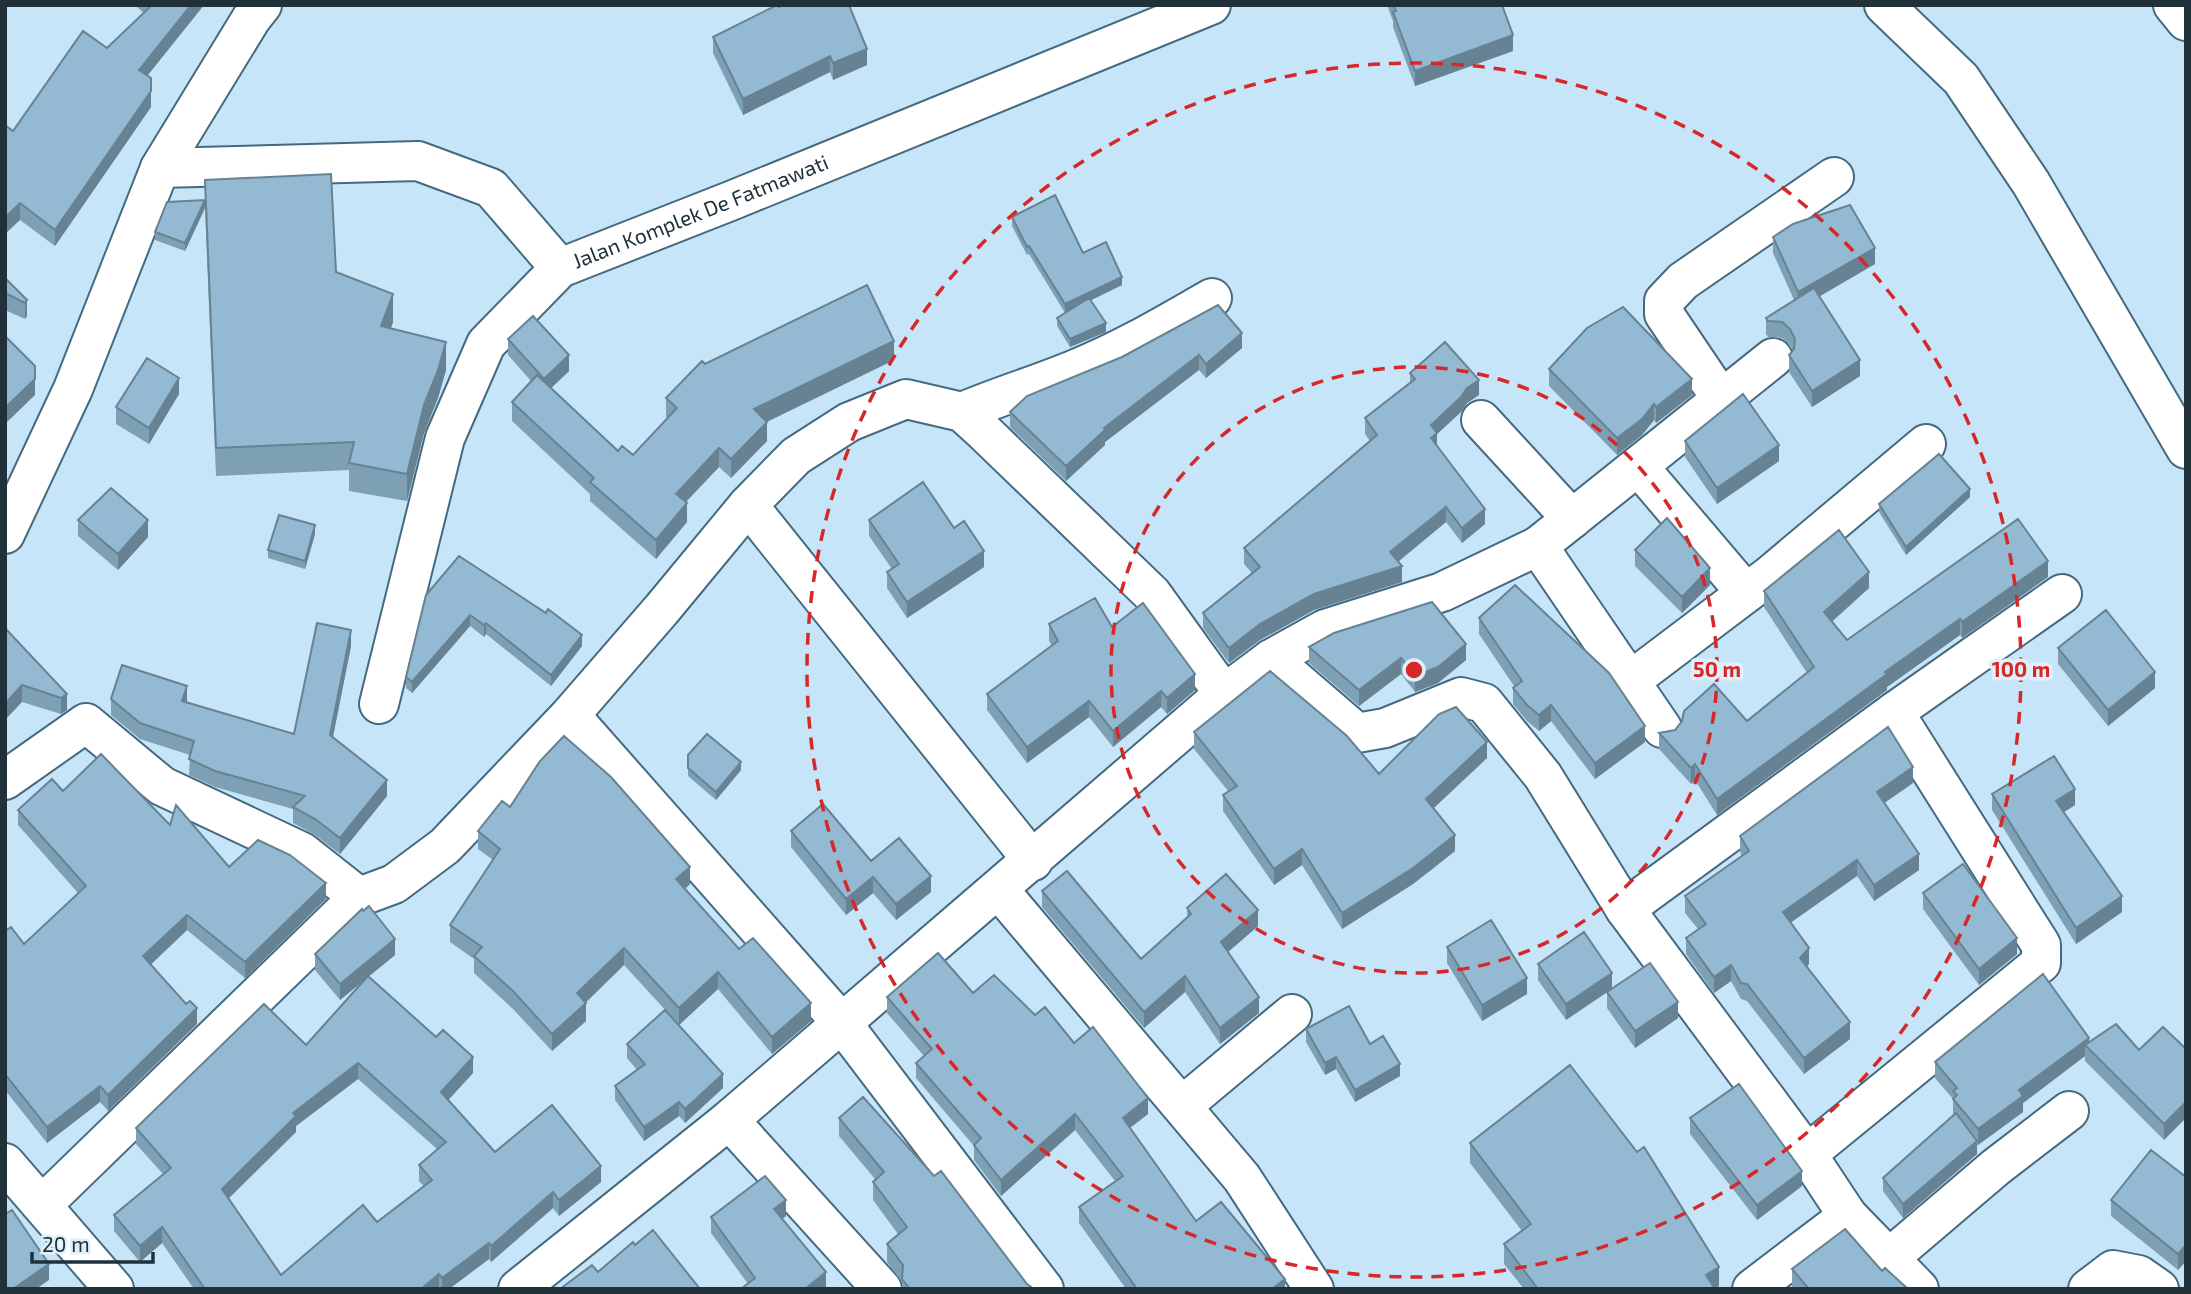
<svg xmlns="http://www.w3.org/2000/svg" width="2191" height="1294" viewBox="0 0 2191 1294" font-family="'Exo 2',sans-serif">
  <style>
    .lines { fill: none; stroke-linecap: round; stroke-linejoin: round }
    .minor-casing { stroke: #456a80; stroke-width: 42 }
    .minor { stroke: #fff; stroke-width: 38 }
    .wall { fill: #7ea0b5; fill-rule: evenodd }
    .shaded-wall { fill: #678293 }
    .building { fill: #93bad2; stroke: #678293; stroke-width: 2; fill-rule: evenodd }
    .ring { fill: none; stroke: #d62828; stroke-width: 3.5; stroke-dasharray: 12 9 }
    .labels { text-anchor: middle; stroke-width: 7; stroke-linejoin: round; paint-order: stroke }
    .street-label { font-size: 21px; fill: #21313a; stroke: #e0f0fa }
    .centre { fill: #d62828; stroke: #e0f0fa; stroke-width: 3.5 }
    .ring-label { font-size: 21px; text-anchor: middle; font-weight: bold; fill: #d62828; stroke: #e0f0fa; stroke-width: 7; stroke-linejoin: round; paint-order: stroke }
  </style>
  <rect width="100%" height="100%" fill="#c6e5f9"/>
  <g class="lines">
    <g class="minor-casing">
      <g id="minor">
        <path d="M1884 5 1961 79 2031 183 2186 449"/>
        <path d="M2173 5 2186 21"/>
        <path d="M160 168 418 161 491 188 560 268"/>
        <path d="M1722 400 1664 314V301L1683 281 1834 177"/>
        <path d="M962 412C1000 396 1040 384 1078 368 1125 349 1168 323 1212 298"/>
        <path d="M1481 420 1572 519"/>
        <path d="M1638 466 1746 593"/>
        <path d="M748 505 1033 861"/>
        <path d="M5 534 73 389 160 168 251 19 262 5"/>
        <path d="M1538 546 1662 728"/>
        <path d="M1271 659 1325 629 1442 592 1538 546 1773 358"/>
        <path d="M1630 681 1769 576 1926 444"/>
        <path id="s1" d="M379 704 445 438 486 344 560 268 733 200 1211 5"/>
        <path d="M570 715 841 1022 1044 1289"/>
        <path d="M5 780 86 723 162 786 302 852 359 897"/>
        <path d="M999 890 1242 1178 1314 1289"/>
        <path d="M1625 909 1894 712 2062 594"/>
        <path d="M1182 1106 1292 1014"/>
        <path d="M729 1120 882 1289"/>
        <path d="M1807 1154 2041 963V945L1894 712"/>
        <path d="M5 1163 114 1289"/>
        <path d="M42 1205 359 897 394 884 445 846 570 715 662 609 748 505 796 456 849 422 906 399 962 412 984 432 1152 594 1224 694"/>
        <path d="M1848 1216 1919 1289"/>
        <path d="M1888 1259 1996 1167 2069 1111"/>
        <path d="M518 1289 729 1120 1224 694 1271 659 1357 733 1385 728 1461 697 1484 703 1543 776 1625 909 1807 1154 1848 1216 1752 1289"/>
        <path d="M2088 1289 2113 1270 2139 1275 2159 1289"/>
      </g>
    </g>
    <use href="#minor" class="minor"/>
  </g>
  <path class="wall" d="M137 5H204L147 76 151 107 55 246 20 220 13 131 107 48 144 13 137 7Z
    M1387 5H1502L1513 51 1415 86 1393 27V21Z
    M779 7 867 65 833 80 830 72 743 115 713 53V37Z
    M205 180 336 272 393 322 391 328 446 370 438 398 424 433 407 501 349 491V470L216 476 205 208Z
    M205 208 185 251 155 240V232Z
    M1012 217 1083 253 1122 285 1091 300 1106 332 1070 347 1057 326V318L1065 313 1029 254 1027 255 1012 226Z
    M1773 237 1875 264 1819 296 1860 376 1812 407 1789 372V355L1793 350 1790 345 1782 338 1768 337 1766 334V318L1794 300 1773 253Z
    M5 278 27 300V316L25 319 5 310Z
    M508 339 569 371 551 388 618 451 633 455 668 418 666 417V398L705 364 894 360 767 422V441L731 478 719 467 686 502 687 522 656 559 590 501V494L512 421V402L531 381 508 355Z
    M1242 348 1206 378 1199 370 1105 442V445L1066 481 1010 427V412L1122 357Z
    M1549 369 1692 395 1656 423 1654 420 1642 435 1617 455 1549 386Z
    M1410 373 1479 395 1467 403 1461 412 1437 434V447L1485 524 1462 543 1446 522 1398 562 1402 582 1314 610 1260 640 1229 663 1203 628V613L1252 573 1244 564V548L1370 441 1365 434V418L1410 384Z
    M179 394 149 444 116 424V407Z
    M1685 441 1779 461 1717 504 1685 457Z
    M1970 497 1906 555 1879 512V504Z
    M78 520 148 537 118 570 78 536Z
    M869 520 954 528 984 567 907 618 887 588V572L892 569 869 536Z
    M315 534 305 569 268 558V550Z
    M1635 550 1710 585 1682 613 1635 566Z
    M2048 577 1962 638 1960 635 1887 687V690L1717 815 1695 780 1691 784 1659 749V733L1747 721 1807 673 1764 607V591L1869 588 1832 622 1847 640Z
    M426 595 582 646 551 686 486 634 484 637 470 626 412 693 406 688V677Z
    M1479 618 1645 742 1595 779 1551 721 1539 731 1527 721 1513 704V688L1514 686 1479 634Z
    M1049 624 1112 627 1195 690 1167 714 1161 707 1113 747 1089 717 1027 763 987 710V694L1052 646 1049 641Z
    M5 628 67 694V710L61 714 22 702Z
    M351 646 333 737 387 796 340 854 315 835 293 823V809L215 787 189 775 190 755 140 739 111 715V699L187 703 294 734Z
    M1309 647 1466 660 1438 683 1415 692 1401 674 1359 706 1309 663Z
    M2058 648 2155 688 2108 726 2058 664Z
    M1194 732 1379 774 1487 758 1434 808 1455 851 1413 884 1342 929 1302 865 1274 885 1223 811V795L1229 792 1194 749Z
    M688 755 741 770 716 800 688 776Z
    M1913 783 1884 803 1919 870 1874 901 1857 876 1791 922 1809 964 1807 967 1850 1039 1804 1074 1747 1001 1741 999 1731 981 1714 993 1686 954V938L1698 929 1685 913V896L1742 856 1740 852V836Z
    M63 791 170 825 229 867 326 899 245 978 187 930 151 964 197 1024 108 1111 100 1102 47 1143 5 1090V931L24 944 78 893 18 825V810Z
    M1992 794 2075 805 2064 812 2122 912 2076 944 1992 810Z
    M510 807 690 884 685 889 739 949 811 1021 772 1054 718 989 679 1025 624 965 585 1003 586 1021 552 1051 513 1009 474 973V959L450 942V925L493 860 478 849V831Z
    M791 831 871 861 931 892 896 920 873 893 846 915 791 847Z
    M1042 891 1141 959 1187 918V908L1258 926 1228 952 1259 1013 1220 1044 1185 992 1144 1028 1042 907Z
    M1923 893 2017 954 1979 985 1923 909Z
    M1584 932 1566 1020 1538 980V964Z
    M1447 947 1527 994 1482 1021 1447 963Z
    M315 954 395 955 368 977 473 1073 448 1100 495 1152 601 1182 559 1216 553 1208 491 1262 489 1259 449 1289H194L162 1243 140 1262 114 1231V1215L163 1174 136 1144V1128L306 1045 363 981 340 1000 315 970ZM358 1079 437 1149 419 1165V1181L424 1186 377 1222 281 1275 228 1198 296 1132V1126Z
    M1607 992 1678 1018 1635 1048 1607 1008Z
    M973 993 1035 1015 1074 1043 1148 1114 1130 1128 1196 1221 1285 1289H1126L1079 1223V1207L1115 1181 1075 1130 1001 1196 974 1160V1146L916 1078V1063L924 1056 887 1013V997Z
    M1306 1029 1370 1044 1400 1076 1355 1102 1336 1069 1325 1075 1306 1042Z
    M2089 1043 2139 1050 2186 1049 2164 1140 2085 1061V1056L2023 1103V1112L1978 1145H1977V1154L1903 1218 1883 1191V1178L1953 1116V1099L1935 1078V1062Z
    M627 1044 723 1088 685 1123 679 1116 644 1141 615 1100V1086L637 1070 627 1058Z
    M839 1118 1027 1284 1034 1289H902V1282L887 1262V1244L898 1234 873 1200V1182L875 1179 839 1136Z
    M1690 1118 1802 1186 1757 1220 1690 1134Z
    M1470 1143 1719 1286 1715 1289H1524L1504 1264V1244L1522 1231 1470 1163Z
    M2186 1177V1261L2178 1270 2111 1216V1200Z
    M786 1216 782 1219 826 1288 824 1289H741L748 1284 711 1233V1217Z
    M1792 1269 1882 1271 1908 1289H1794L1792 1286Z"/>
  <path class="shaded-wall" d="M191 5H204L139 86V70Z
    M1513 35V51L1415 86V71Z
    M867 49V65L833 80V63Z
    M830 56V72L743 115V99Z
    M151 91V107L55 246V230Z
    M205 200V208L185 251V243Z
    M20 203V220L5 234V218Z
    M1875 248V264L1798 309V292Z
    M1122 277V285L1065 313V304Z
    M393 294V322L381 354V326Z
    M27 300V316L25 319V303Z
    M1106 323V332L1070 347V339Z
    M1242 333V348L1206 378V364Z
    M894 341V360L754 428V409Z
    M446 342V370L438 398 424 433 407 501V474L424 405Z
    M569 355V371L544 395V379Z
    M1199 355V370L1105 442V445L1066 481V466L1104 428Z
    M1860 360V376L1812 407V391Z
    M179 378V394L149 444V428Z
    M35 379V395L5 424V408Z
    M1692 379V395L1656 423V407Z
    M1479 380V395L1467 403 1461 412 1437 434V448L1431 454V425L1467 388Z
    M1654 404V420L1642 435 1617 455V438Z
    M767 422V441L731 478V459Z
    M1779 445V461L1717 504V488Z
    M719 448V467L676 512V494Z
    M1970 489V497L1906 555V547Z
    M687 503V522L656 559V540Z
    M1446 507V522L1390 568V552Z
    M1485 509V524L1462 543V528Z
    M148 520V537L118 570V554Z
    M315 525V534L305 569V561Z
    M984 551V567L907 618V602Z
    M2048 561V577L1962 638V622Z
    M1402 566V582L1314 610 1260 640 1229 663V648L1260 624 1314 594Z
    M1710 568V585L1682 613V597Z
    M1869 572V588L1824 628V612Z
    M470 615V626L412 693V682Z
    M1960 619V635L1887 687V690L1717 815V799L1885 672Z
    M486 623V634L484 637V625Z
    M351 630V646L330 751V735Z
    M582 635V646L551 686V675Z
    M1466 644V660L1438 683 1415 692V676Z
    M1401 658V674L1359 706V690Z
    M2155 672V688L2108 726V710Z
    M1195 674V690L1167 714V698Z
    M22 685V702L5 720V704Z
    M187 686V702L182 718V701Z
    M1161 691V707L1113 747V731Z
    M67 694V710L61 714V698Z
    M1089 701V717L1027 763V747Z
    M1551 705V721L1539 731V715Z
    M1645 726V742L1595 779V763Z
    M1487 742V758L1426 815V799Z
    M741 762V770L716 800V792Z
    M1695 764V780L1691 784V768Z
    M1913 767V783L1877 808V792Z
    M387 780V796L340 854V838Z
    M2075 789V805L2056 817V801Z
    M1455 835V851L1413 884 1342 929V913Z
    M1302 849V865L1274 885V869Z
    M1919 854V870L1874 901V885Z
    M1857 860V876L1783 928V912Z
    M690 867V884L676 897V879Z
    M931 876V892L896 920V904Z
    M873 877V893L846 915V899Z
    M326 883V899L245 978V962Z
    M2122 896V912L2076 944V928Z
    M1258 910V926L1221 958V942Z
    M187 915V930L143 972V956Z
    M2017 938V954L1979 985V969Z
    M395 939V955L340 1000V984Z
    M624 948V965L577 1011V993Z
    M1809 948V964L1800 974V958Z
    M1731 965V981L1714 993V977Z
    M718 972V989L679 1025V1008Z
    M1612 973V989L1566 1020V1004Z
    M1185 976V992L1144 1028V1012Z
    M1527 978V994L1482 1021V1005Z
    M1259 997V1013L1220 1044V1028Z
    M1678 1002V1018L1635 1048V1031Z
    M586 1003V1021L552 1051V1034Z
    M811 1003V1021L772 1054V1037Z
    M197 1008V1024L108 1111V1095Z
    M1850 1022V1039L1804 1074V1058Z
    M2089 1038V1048L2085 1045V1056L2023 1103V1112L1978 1145V1129L2019 1090Z
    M473 1057V1073L441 1108V1092Z
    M1336 1057V1069L1325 1075V1063Z
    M358 1063V1079L296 1126V1132L222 1205V1189L293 1113Z
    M1400 1064V1076L1355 1102V1090Z
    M723 1074V1088L685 1123V1109Z
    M100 1086V1102L47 1143V1127Z
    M1148 1098V1114L1123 1133V1118Z
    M679 1102V1116L644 1141V1127Z
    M2186 1102V1118L2164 1140V1124Z
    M1075 1114V1130L1001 1196V1180Z
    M1977 1141V1154L1903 1218V1204Z
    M601 1166V1182L559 1216V1200Z
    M1802 1171V1186L1757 1220V1205Z
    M553 1192V1208L491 1262V1246Z
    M786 1200V1216L774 1225V1209Z
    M162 1227V1243L140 1262V1246Z
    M489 1243V1259L449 1289H442V1278Z
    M2186 1245V1261L2178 1270V1254Z
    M49 1264V1280L36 1289H13Z
    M1719 1267V1286L1715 1289 1706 1275Z
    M826 1272V1288L824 1289H805Z
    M439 1274V1289H421Z
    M1285 1279V1289H1272Z"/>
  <path class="building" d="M152 5H191L139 70 151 78V91L55 230 20 203 5 218V128L6 126 13 131 83 31 107 48Z
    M777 5 779 7 783 5H849L867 49 833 63 830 56 743 99 713 37Z
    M1393 5H1502L1513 35 1415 71 1393 12 1396 11Z
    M331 174 336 272 393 294 381 326 446 342 438 370 424 405 407 474 349 463 354 442 216 448 205 180Z
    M1055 195 1083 253 1106 242 1122 277 1065 304 1029 246 1027 247 1012 217Z
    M205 200 185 243 155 232 167 202Z
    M1850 205 1875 248 1798 292 1773 237 1793 224Z
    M5 278 27 300 25 303 5 293Z
    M867 285 894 341 754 409 767 422 731 459 719 448 676 494 687 503 656 540 590 482 594 478 512 402 537 375 618 451 622 446 633 455 677 408 666 398 702 361 705 364Z
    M1814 288 1860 360 1812 391 1789 355 1794 349 1795 339 1790 329 1782 322 1768 321 1766 318Z
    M1089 298 1106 323 1070 339 1057 318Z
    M1218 305 1242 333 1206 364 1199 355 1104 428 1105 430 1066 466 1010 412 1027 396 1122 357Z
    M1623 307 1692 379 1656 407 1654 404 1642 419 1617 438 1549 369 1587 328Z
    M533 316 569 355 544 379 508 339Z
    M5 336 35 366V379L5 408Z
    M1445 342 1479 380 1467 388 1461 397 1431 425 1437 433 1431 438 1485 509 1462 528 1446 507 1390 552 1402 566 1314 594 1260 624 1229 648 1203 613 1260 567 1244 548 1377 435 1365 418 1415 379 1410 373Z
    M147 358 179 378 149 428 116 407Z
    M1743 394 1779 445 1717 488 1685 441Z
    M1939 454 1970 489 1906 547 1879 504Z
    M923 482 954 528 964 521 984 551 907 602 887 572 899 564 869 520Z
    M111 488 148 520 118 554 78 520Z
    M279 515 315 525 305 561 268 550Z
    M1667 518 1710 568 1682 597 1635 550Z
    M2018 519 2048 561 1962 622 1960 619 1885 672 1887 674 1717 799 1695 764 1691 768 1659 733 1675 730 1682 721 1684 711 1714 684 1747 721 1814 667 1764 591 1839 530 1869 572 1824 612 1847 640Z
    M459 556 546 613 548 609 582 635 551 675 486 623 484 625 470 615 412 682 406 677 426 595Z
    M1515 585 1609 673 1645 726 1595 763 1551 705 1539 715 1527 705 1513 688 1522 681 1479 618Z
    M1095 598 1112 627 1143 603 1195 674 1167 698 1161 691 1113 731 1089 701 1027 747 987 694 1058 641 1049 624Z
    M1432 602 1466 644 1438 667 1415 676 1401 658 1359 690 1309 647 1334 633Z
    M2106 610 2155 672 2108 710 2058 648Z
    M317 623 351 630 330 735 387 780 340 838 315 819 293 807 305 796 215 771 189 759 194 741 140 723 111 699 122 665 187 686 182 701 294 734Z
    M5 628 67 694 61 698 22 685 5 704Z
    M1270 671 1347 736 1379 774 1439 714 1456 707 1487 742 1426 799 1455 835 1413 868 1342 913 1302 849 1274 869 1223 795 1237 786 1194 732Z
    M1888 727 1913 767 1877 792 1919 854 1874 885 1857 860 1783 912 1809 948 1800 958 1850 1022 1804 1058 1747 984 1741 983 1731 965 1714 977 1686 938 1706 924 1685 896 1749 851 1740 836Z
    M707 734 741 762 716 792 688 768V755Z
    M564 736 611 777 690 867 676 879 739 949 753 938 811 1003 772 1037 718 972 679 1008 624 948 577 993 586 1003 552 1034 513 991 474 956 482 947 450 925 500 849 478 831 502 801 510 807 540 761Z
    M101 754 170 825 176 805 229 867 258 840 290 855 326 883 245 962 187 915 143 956 186 1004 190 1001 197 1008 108 1095 100 1086 47 1127 5 1074V931L11 927 24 944 86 886 18 810 52 779 63 791Z
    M2054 756 2075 789 2056 801 2122 896 2076 928 1992 794Z
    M823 804 871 861 899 838 931 876 896 904 873 877 846 899 791 831Z
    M1963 864 2017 938 1979 969 1923 893Z
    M1067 871 1141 959 1191 914 1187 908 1226 874 1258 910 1221 942 1259 997 1220 1028 1185 976 1144 1012 1042 891Z
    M369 906 395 939 340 984 315 954 362 909 363 911Z
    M1491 920 1527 978 1482 1005 1447 947Z
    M1584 932 1612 973 1566 1004 1538 964Z
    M938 953 973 993 994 975 1035 1015 1045 1007 1074 1043 1093 1027 1148 1098 1123 1118 1196 1221 1221 1202 1285 1279 1272 1289H1137L1079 1207 1123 1176 1075 1114 1001 1180 974 1145 981 1138 916 1063 932 1049 887 997Z
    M1650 963 1678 1002 1635 1031 1607 992Z
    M2043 974 2089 1038 2019 1090 2023 1096 1978 1129 1953 1099 1957 1095 1953 1091 1957 1088 1935 1062Z
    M368 976 436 1037 443 1030 473 1057 441 1092 495 1152 552 1105 601 1166 559 1200 553 1192 491 1246 489 1243 442 1278 439 1274 421 1289H205L162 1227 140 1246 114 1215 171 1168 136 1128 264 1004 306 1045ZM358 1063 446 1142 419 1165 432 1180 377 1222 363 1205 281 1275 222 1189 296 1116 293 1113Z
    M1349 1006 1370 1044 1383 1036 1400 1064 1355 1090 1336 1057 1325 1063 1306 1029Z
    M665 1010 723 1074 685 1109 679 1102 644 1127 615 1086 645 1064 627 1044Z
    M2116 1024 2139 1050 2163 1027 2186 1049V1102L2164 1124 2085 1045Z
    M1570 1065 1637 1152 1644 1147 1719 1267 1706 1275 1715 1289H1538L1504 1244 1531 1224 1470 1143Z
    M1739 1084 1802 1171 1757 1205 1690 1118Z
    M863 1097 934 1176 941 1171 1027 1284 1034 1289H910L902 1279 903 1265 887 1244 907 1227 873 1182 884 1172 839 1118Z
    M1956 1113 1977 1141 1903 1204 1883 1178Z
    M2151 1150 2186 1177V1245L2178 1254 2111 1200Z
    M765 1176 786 1200 774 1209 826 1272 805 1289H741L755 1278 711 1217Z
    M12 1210 49 1264 13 1289H5V1214Z
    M1845 1229 1882 1271 1885 1268 1908 1289H1809L1792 1269Z
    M653 1230 700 1289H560L592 1265 598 1272 633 1242 635 1245Z"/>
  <g class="ring">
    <circle cx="1414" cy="670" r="303"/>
    <circle cx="1414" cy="670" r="607"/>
  </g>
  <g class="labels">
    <g class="street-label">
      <text dy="7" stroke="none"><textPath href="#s1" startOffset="634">Jalan Komplek De Fatmawati</textPath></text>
    </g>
  </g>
  <circle cx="1414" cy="670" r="10" class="centre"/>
  <g class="ring-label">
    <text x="1717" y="677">50 m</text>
    <text x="2021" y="677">100 m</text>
  </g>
  <rect width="2191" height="1294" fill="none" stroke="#21313a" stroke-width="14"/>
  <path d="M32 1252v10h121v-10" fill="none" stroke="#21313a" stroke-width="3.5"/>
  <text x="42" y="1252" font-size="21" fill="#21313a" stroke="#e0f0fa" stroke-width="5" paint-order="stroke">20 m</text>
</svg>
